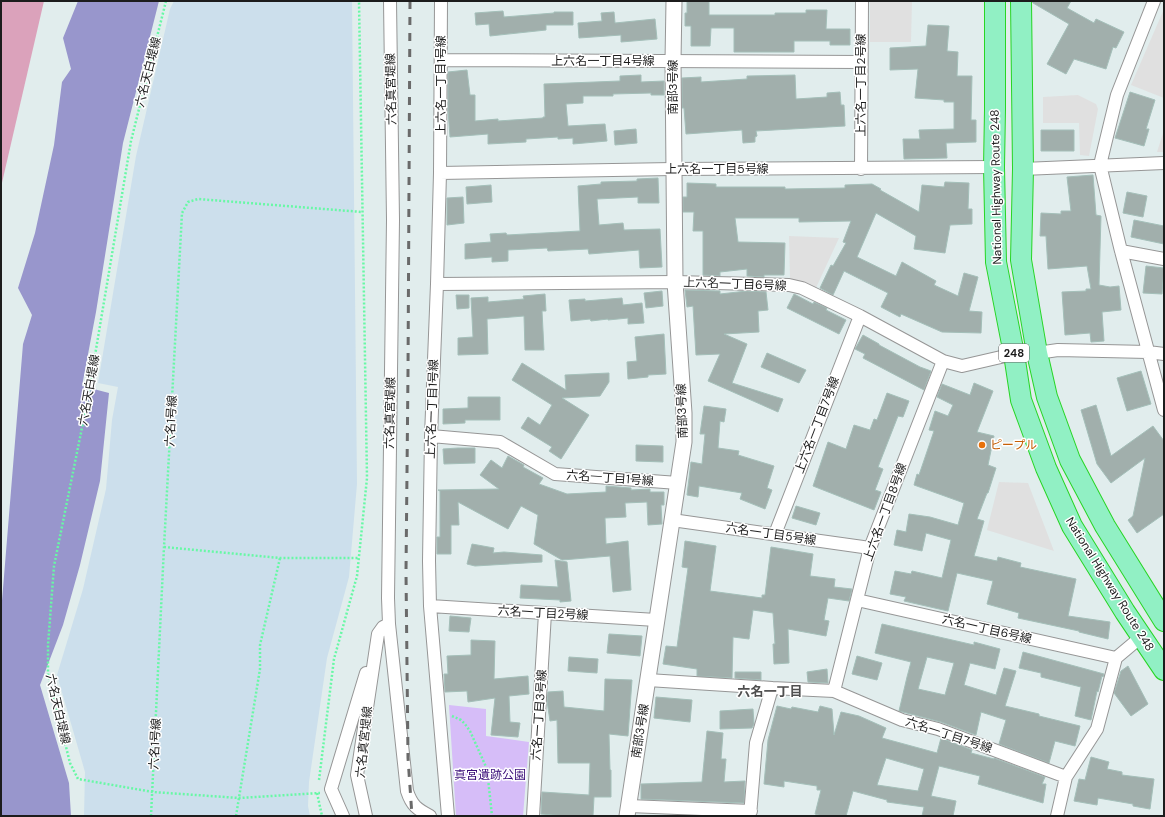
<svg xmlns="http://www.w3.org/2000/svg" width="1165" height="817" viewBox="0 0 1165 817" font-family="'DM Sans','Noto Sans JP',sans-serif">
  <style>
    .farmland { fill: #ccdfec }
    .forest { fill: #9896cc }
    .park { fill: #d6bdf8 }
    .parking { fill: #e0e0e0 }
    .water { fill: #dba2bb }
    .building { fill: #a1afac; stroke: #a4bfb9; fill-rule: evenodd }
    .lines { fill: none; stroke-linecap: round; stroke-linejoin: round }
    .minor-casing { stroke: #969696; stroke-width: 14 }
    .tertiary-casing { stroke: #969696; stroke-width: 17 }
    .trunk-casing { stroke: #28d525; stroke-width: 22 }
    .path { stroke: #68f8a6; stroke-width: 2.5; stroke-dasharray: 2 2; stroke-linecap: butt }
    .minor { stroke: #fff; stroke-width: 12 }
    .tertiary { stroke: #fff; stroke-width: 15 }
    .trunk { stroke: #91f0c4; stroke-width: 20 }
    .rail { stroke: #6a6a6a; stroke-width: 3; stroke-dasharray: 8 8; stroke-linecap: butt }
    .food-dot { fill: #e8710a; stroke: #fff; stroke-width: 1.5 }
    .labels { text-anchor: middle; stroke-width: 3; stroke-linejoin: round; paint-order: stroke }
    .shield { fill: #fff; stroke: #606060; stroke-width: 1 }
    .shield-label { font-size: 11px; font-weight: bold; fill: #1c1c1c }
    .street-label { font-size: 12px; fill: #1c1c1c; stroke: #fff }
    .food-label { font-size: 12px; fill: #c56008; stroke: #fff; text-anchor: start }
    .park-label { font-size: 12px; fill: #390c78; stroke: #fff }
    .neighbourhood-label { font-size: 13px; font-weight: bold; fill: #4f4f4f; stroke: #fff }
  </style>
  <rect width="100%" height="100%" fill="#e1eded"/>
  <path class="farmland" d="M174 1H352L357 484 349 577 327 658 309 782 308 806 310 816H84L85 772 57 675 83 589 106 489 112 420 118 387 98 383 136 156 170 9Z"/>
  <path class="forest" d="M78 1H159L123 143 96 312 82 386 109 393 100 481 80 565 63 625 40 685 69 783 71 816H1V613L23 344 32 315 18 288 35 233 54 145 62 82 71 69 63 38Z"/>
  <path class="park" d="M449 705 486 709V736L529 742 523 816H456Z"/>
  <path class="parking" d="M870 1H912L911 42H870Z
    M1164 9V98L1131 85Z
    M1078 95 1096 104 1098 109 1089 156 1080 155 1079 123H1043V97Z
    M1164 130V152H1157Z
    M789 236 839 238 815 290 790 279Z
    M999 482 1028 483 1054 551 987 530Z"/>
  <path class="water" d="M1 1H44L1 187Z"/>
  <path class="building" d="M687 1H709V15H775V13H806V10H827L826 29H850V45H830V41H794V52H734V28H711L710 46H691V26H685V13H687Z
    M1032 1H1071L1067 8 1094 23 1096 19 1124 32 1116 48 1113 47 1106 69 1074 59 1066 74 1047 64 1069 24 1033 3Z
    M503 11 504 17 554 13V12H573V25H546V30L490 36 489 24 476 25 475 13Z
    M614 12 615 23 655 19 657 39 621 42V35L579 38 578 23 602 21 601 13Z
    M928 25 949 26 947 51 958 52 957 76H972L971 120H976V142L946 143 947 158 904 159 903 139H920L919 130 954 129V102H944V100L915 98 918 69 890 70V48L926 46Z
    M467 70 470 95H475V121L498 119V121L543 118V117H545L544 84 620 81V76L641 75V82L664 81V95H651V93L613 94V96H583V103L566 104 568 126 605 124 607 141 573 144V138L558 139V137L526 139V142L488 144V134L450 137 448 110V72Z
    M795 75 796 99 827 97V93L840 92 841 105H844L845 126 756 131 757 136 755 137V142L743 143 742 130 686 134 684 108H682V78L701 77V82L747 79V76Z
    M1130 92 1155 100 1146 129H1149L1144 146 1115 138Z
    M636 129 637 143 615 145 614 131Z
    M1041 130H1074V151H1041Z
    M1093 175 1096 215 1101 216 1099 285 1110 287 1119 286 1121 310 1102 312 1104 341 1091 342 1090 333 1065 335 1062 292 1086 291V289H1091L1087 266 1048 269 1046 236H1040L1041 213 1061 214V211H1071L1067 177Z
    M658 178 659 203H638V197L597 199 599 225 623 223 624 230 660 229 662 267 640 268 639 250 589 254 588 249 548 251 547 248 508 250V261L492 262V257L465 259V244L491 242 490 234 506 233 507 235 580 231 578 186 601 184V182L637 181V179Z
    M945 182 969 183 968 209H972V224L950 225 945 253 914 249 916 236 876 213 857 257 896 276 902 262 936 281 934 285 958 296 964 273 978 277 969 311 982 312 981 333 942 332 901 314 900 317 881 307 888 293 844 271 833 295 820 288 831 265 833 266 846 243 843 242 851 221 799 222V218H735L738 242 785 243 784 275H764V277L747 276V269L720 272V276L703 275V231H693L694 212H683V197H687V183L716 184V187H785V189L845 188V185L872 184 881 189 880 190 919 212 922 185 944 187Z
    M491 185 492 202 467 204 466 187Z
    M1127 192 1147 196 1143 217 1123 213Z
    M463 197 464 223 447 225V198Z
    M1134 220 1164 226V244L1131 237Z
    M1146 266 1164 268 1162 294 1143 293Z
    M685 290 720 291V294L747 291 766 292 768 310 758 311 759 332 724 334 747 344 732 383 783 399 778 412 708 381 720 354 696 355 693 306 687 307Z
    M662 291 663 306 646 308 644 293Z
    M545 294 546 311H542L544 350H525L524 316 487 319 488 354 458 355V338L473 337 471 298 488 297V302L524 299 523 296Z
    M794 294 813 304 814 302 827 308 826 310 846 320 839 334 787 308Z
    M456 295H469V308L457 309Z
    M622 298 623 305 642 303 644 323 628 324V318L608 320V319L591 321 590 319 571 321 569 300 585 299V301Z
    M664 334 666 374 648 375V377L628 379 627 362 637 361 635 337Z
    M863 335 879 344V345L920 367 931 371 924 390 863 358 865 354 855 349Z
    M767 353 806 370 799 383 761 367Z
    M522 363 566 390 565 375 609 373V382L600 396 562 398 589 415 561 459 549 451 552 447 521 428 528 417 540 425 552 405 512 380Z
    M1141 371 1151 404 1127 411 1117 378Z
    M974 383 993 391 977 432 994 436 988 465 996 468 988 493H987L977 519 984 521 974 556 997 561 998 557 1021 563 1020 567 1076 579 1068 616 1110 622 1108 639 1079 632V631L1018 618 1019 613 987 604 993 581 957 573 948 611 904 601 906 597 890 594 895 571 911 574 912 571 942 578 951 540 926 533 922 551 894 545 897 530 906 532 909 514 930 517 958 525 964 503 914 485 917 474 919 475 934 431 929 430 935 411 948 416 953 405 937 397 942 384 970 395Z
    M887 393 909 401 903 417 898 416 878 467 883 469 875 490 881 492 874 510 813 486 828 442 846 449 854 425 870 430 874 419 877 420Z
    M468 397H500V420H465V423L443 424V409L468 408Z
    M1096 405 1111 456 1153 426 1164 441V514L1137 533 1128 520 1133 516 1145 458 1111 483 1097 464 1081 410Z
    M704 406 726 409 724 422 720 421 718 448 739 451 738 455 774 466 767 488 772 490 765 509 740 499 742 493 699 486 698 497 687 495 691 462 702 464 705 434H700Z
    M636 445 663 446V462L636 461Z
    M458 448H475V463L444 464 443 449Z
    M508 456 524 465 523 467 543 478 539 484 567 494 606 492V486L631 488V490L650 489V492H664V505H661L662 524 648 525 647 502 625 503 626 517 605 518 606 544 628 541 631 590 613 592 610 556 562 560 534 544 538 515 521 506 508 529 458 502 459 525H451V554H437V537H440V491L438 490 499 489 480 475 491 460 502 468Z
    M796 506 820 513 816 525 792 518Z
    M685 541 716 546 710 591 762 598V595H765L771 547 813 554 810 576 835 579 834 587 852 589 849 601 828 598 824 620 829 621 826 636 788 629 789 663 774 664 773 644H775L773 613 753 610 749 639 733 637 732 678 697 676V669L663 664 666 646 677 647 688 568 682 567Z
    M472 544 494 548 493 553 504 552 542 555V562L475 566 467 564Z
    M555 560 567 562 571 601 560 602V600L520 598 521 585 558 587Z
    M450 616 471 618 469 632 449 631Z
    M882 624 974 645V642L1000 649 995 669 970 663 964 685 996 695 1004 668 1016 671 1005 706 1039 714V716L1080 726 1075 746 1055 741 1049 763 999 744 1006 720 981 712 976 735 941 722 899 711 907 677 911 662 875 653ZM927 657 954 663 945 695 918 689Z
    M609 634 642 636 640 656 607 653Z
    M471 640 495 641 494 679 528 676 529 694 509 696 510 722 520 723 518 737 491 735 495 698 468 702 467 691 445 692 444 674H448L447 656 471 655Z
    M1023 652 1104 674 1103 677 1102 676 1098 692 1097 691 1091 720 1075 716 1081 687 1041 677V673L1019 668Z
    M857 656 882 663 877 680 852 674Z
    M569 657 598 659 597 673 568 671Z
    M1128 666 1148 704 1131 716 1114 693 1121 671Z
    M827 669 828 683 808 682 807 672Z
    M735 672H761V680L735 678Z
    M605 679 632 680 628 736 609 734 610 770H611V797H594L593 816H564L541 814 542 792 589 795 590 763H558L557 720 550 721 547 701 548 692 563 691 564 707 604 711Z
    M656 697 692 700 690 722 654 718Z
    M777 706 791 709 792 707 818 712 820 706 832 709 834 735 841 712 859 716 886 728 882 738 937 753 941 738 972 750 971 753 994 759V758L1045 777 1042 784H1046L1043 803 978 784 980 776 939 766 931 796 956 801 953 816H922L924 807 887 802V800L853 791 846 816H822L815 814 821 790H817V786L784 781V787L764 784 768 740ZM886 758 924 769 918 791 877 785Z
    M753 709 754 724 752 728 720 729V711Z
    M707 731 723 733 721 759H726L724 782 745 781 744 803 641 799V784L702 782Z
    M1091 757 1109 762 1107 769 1122 772V775L1154 779 1150 809 1133 806V804L1098 798 1097 805 1074 801 1079 779 1085 780Z"/>
  <g class="lines">
    <g class="minor-casing">
      <path id="minor" d="M441 1 440 173 437 284 431 436 429 561 430 606 448 816
        M1154 1 1117 95 1100 165 1121 251 1164 410
        M441 60 861 62
        M861 169 862 1
        M1023 169 1164 163
        M440 173 673 169 994 167
        M1121 251 1164 259
        M437 284 675 282 789 285 802 288 860 316 943 361 962 366 1014 354 1037 353 1058 350 1148 352 1164 354
        M431 436 500 442 555 474 678 483
        M672 520 870 548
        M775 534 860 316
        M857 600 1116 658
        M430 606 656 620
        M389 624 407 791C412 806 417 809 430 816
        M648 680 772 688
        M834 691 870 548 943 361
        M629 806 751 811
        M343 816 331 789 366 673
        M366 816 357 775 378 634 383 627 389 624 388 598 393 220 390 1
        M533 816 545 613
        M750 816 756 743 772 688 834 691 902 720 938 729 1066 777
        M1057 816 1066 777 1097 729 1116 658 1141 637"/>
    </g>
    <g class="tertiary-casing">
      <path id="tertiary" d="M627 816 684 442V413L675 282 673 61 674 1"/>
    </g>
    <g class="trunk-casing">
      <path id="trunk" d="M995 1V110L994 167 996 262 1014 354 1021 400 1046 468 1072 526 1125 612 1164 670
        M1021 1 1023 169 1021 260 1037 353 1047 397 1070 460 1105 526 1164 621"/>
    </g>
    <path class="path" d="M166 1 131 141 87 403 54 566 48 645V674L70 763 78 779 153 792 239 798 320 793
      M164 547 280 558H359
      M452 716 461 720 465 724 470 731 487 769 492 816
      M319 780 334 659 357 576 367 478 359 1
      M317 793 322 816
      M151 816 164 547 182 213 188 202 198 199 362 212
      M236 816 260 669V645L280 558"/>
    <use href="#minor" class="minor"/>
    <use href="#tertiary" class="tertiary"/>
    <use href="#trunk" class="trunk"/>
    <path class="rail" d="M410 1 408 372 406 572 408 758 412 816"/>
  </g>
  <circle class="food-dot" cx="982" cy="445" r="4"/>
  <g class="labels">
    <rect class="shield" x="999" y="344" width="30" height="18" rx="3"/>
    <g class="shield-label">
      <text x="1014" y="357">248</text>
    </g>
    <g class="street-label">
      <text x="603" y="65">上六名一丁目4号線</text>
      <text transform="translate(148 72) rotate(-76)" y="4">六名天白堤線</text>
      <text transform="translate(441 85) rotate(-90)" y="4">上六名一丁目1号線</text>
      <text transform="translate(861 85) rotate(-90)" y="4">上六名一丁目2号線</text>
      <text transform="translate(673 87) rotate(-90)" y="4">南部3号線</text>
      <text transform="translate(391 89) rotate(-91)" y="4">六名真宮堤線</text>
      <text x="717" y="173">上六名一丁目5号線</text>
      <text transform="translate(996 187) rotate(-91)" y="4">National Highway Route 248</text>
      <text transform="translate(735 284) rotate(2)" y="4">上六名一丁目6号線</text>
      <text transform="translate(89 390) rotate(-80)" y="4">六名天白堤線</text>
      <text transform="translate(432 409) rotate(-88)" y="4">上六名一丁目1号線</text>
      <text transform="translate(682 411) rotate(-92)" y="4">南部3号線</text>
      <text transform="translate(390 413) rotate(-89)" y="4">六名真宮堤線</text>
      <text transform="translate(171 421) rotate(-87)" y="4">六名1号線</text>
      <text transform="translate(817 425) rotate(-69)" y="4">上六名一丁目7号線</text>
      <text transform="translate(610 478) rotate(4)" y="4">六名一丁目1号線</text>
      <text transform="translate(885 512) rotate(-70)" y="4">上六名一丁目8号線</text>
      <text transform="translate(771 534) rotate(8)" y="4">六名一丁目5号線</text>
      <text transform="translate(1110 584) rotate(58)" y="4">National Highway Route 248</text>
      <text transform="translate(543 613) rotate(3)" y="4">六名一丁目2号線</text>
      <text transform="translate(987 629) rotate(13)" y="4">六名一丁目6号線</text>
      <text transform="translate(58 709) rotate(77)" y="4">六名天白堤線</text>
      <text transform="translate(539 715) rotate(-86)" y="4">六名一丁目3号線</text>
      <text transform="translate(640 731) rotate(-81)" y="4">南部3号線</text>
      <text transform="translate(949 735) rotate(18)" y="4">六名一丁目7号線</text>
      <text transform="translate(364 742) rotate(-84)" y="4">六名真宮堤線</text>
      <text transform="translate(155 744) rotate(-87)" y="4">六名1号線</text>
    </g>
    <g class="food-label">
      <text x="990" y="449">ピープル</text>
    </g>
    <g class="park-label">
      <text x="490" y="779">真宮遺跡公園</text>
    </g>
    <g class="neighbourhood-label">
      <text x="770" y="696">六名一丁目</text>
    </g>
  </g>
  <rect width="1165" height="817" fill="none" stroke="#1c1c1c" stroke-width="4"/>
</svg>
